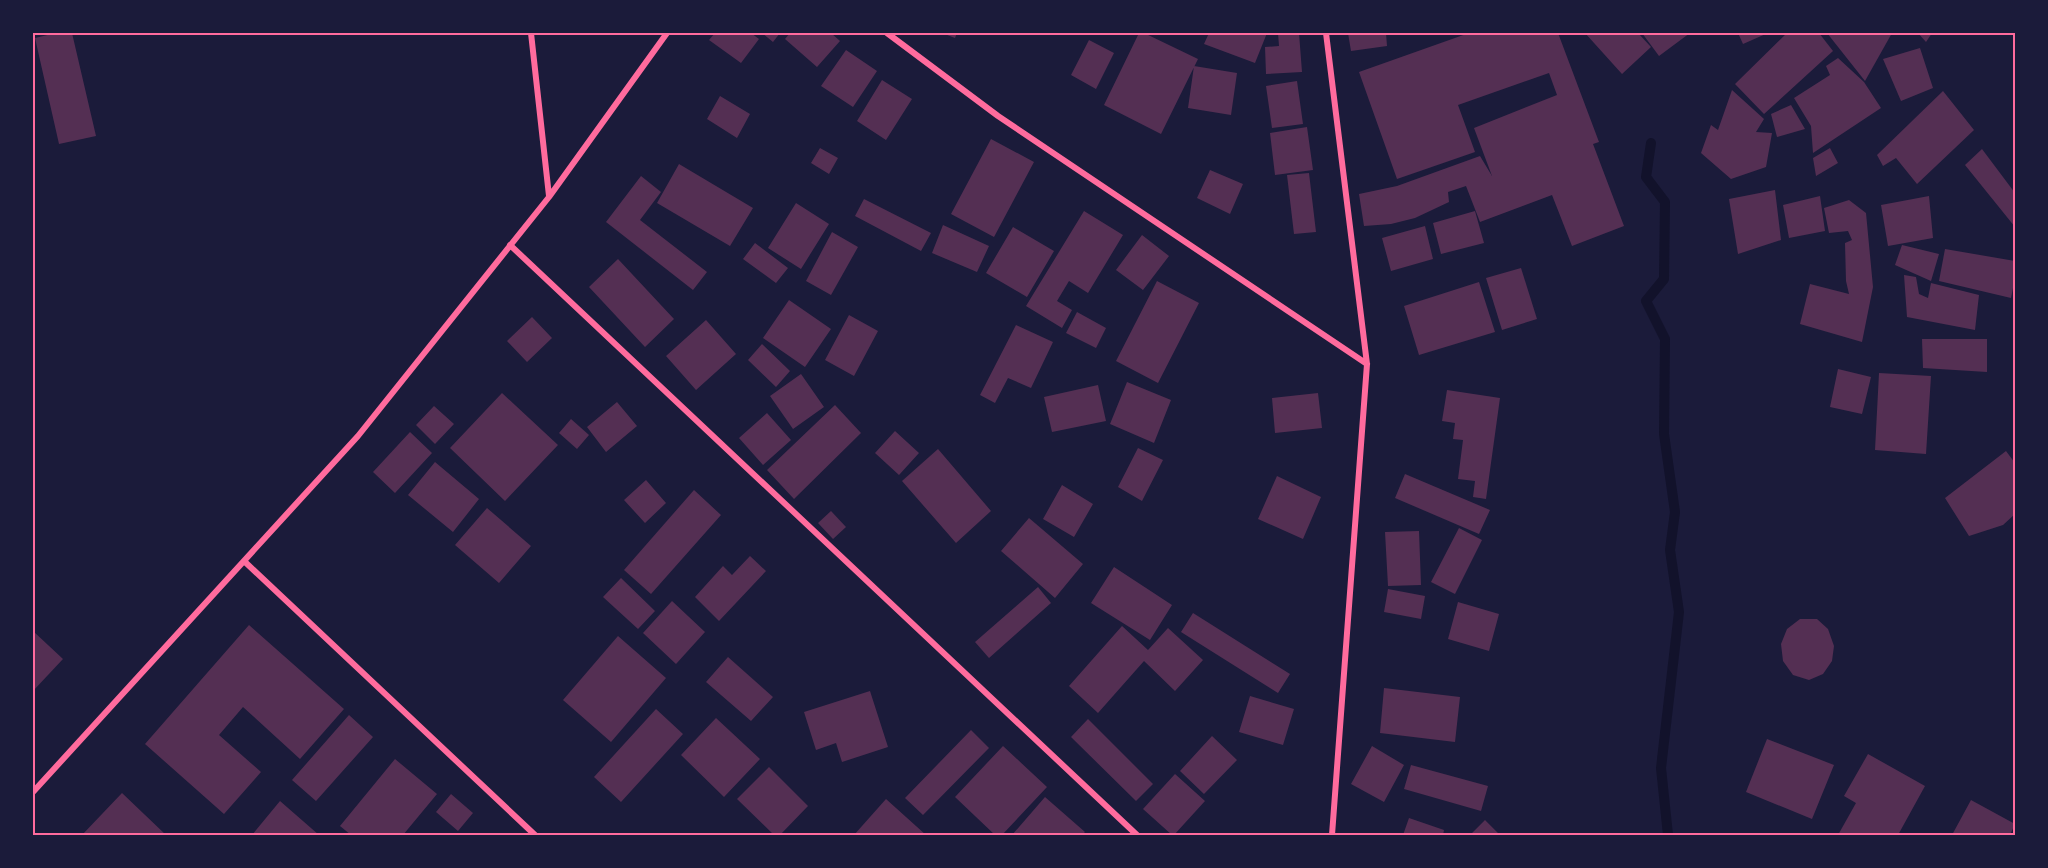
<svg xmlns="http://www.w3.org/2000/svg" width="2048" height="868" viewBox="0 0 2048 868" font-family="Jost,sans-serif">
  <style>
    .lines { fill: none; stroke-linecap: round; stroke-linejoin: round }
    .stream { stroke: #12122b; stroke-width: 10 }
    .building { fill: #542f53 }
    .minor { stroke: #ff6b9d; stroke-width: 6 }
    .neatline { fill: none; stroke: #ff6b9d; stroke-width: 2 }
  </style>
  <rect width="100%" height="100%" fill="#1b1b3a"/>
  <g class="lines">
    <path class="stream" d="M1651 143 1646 177 1665 202 1664 279 1646 301 1665 339 1664 434 1675 512 1670 550 1679 612 1661 768 1668 835"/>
  </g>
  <path class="building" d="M56 33H72L96 136 59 144 35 38Z
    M715 33H751L759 39 741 63 709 40Z
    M762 33H780L773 42Z
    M790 33H831L840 41 817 67 785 39Z
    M942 33H957L955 38Z
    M1139 33H1144L1198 59 1161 134 1104 105Z
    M1209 33H1267L1255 63 1204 44Z
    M1278 33H1299L1302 72 1266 74 1265 47 1279 46Z
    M1348 33H1386L1387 46 1351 51Z
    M1469 33H1558L1599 142 1593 144 1624 226 1572 246 1552 195 1480 222 1466 186 1448 192 1449 202 1415 218 1391 224 1364 226 1359 194 1397 186 1480 156 1492 176 1474 128 1557 95 1549 73 1458 105 1475 152 1397 179 1359 72Z
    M1585 33H1638L1651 47 1622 74Z
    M1642 33H1690L1659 56Z
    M1738 33H1768L1743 44Z
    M1787 33H1819L1833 51 1764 114 1735 84Z
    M1827 33H1892L1865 81Z
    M1918 33H1932L1926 42Z
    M1089 40 1114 53 1096 89 1071 75Z
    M1920 48 1933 88 1901 101 1883 59Z
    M846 50 877 71 853 107 821 86Z
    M1838 58 1864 82 1881 108 1813 153 1811 126 1794 98 1830 75 1826 66Z
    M1194 66 1237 73 1231 115 1188 108Z
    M882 80 912 99 886 140 857 121Z
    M1297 81 1303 124 1272 128 1266 86Z
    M1732 90 1764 119 1756 132 1772 133 1766 167 1731 179 1701 153 1711 125 1718 130Z
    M1943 91 1974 130 1917 184 1896 158 1883 166 1877 155Z
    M720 96 750 114 737 138 707 119Z
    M1791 105 1805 129 1777 137 1771 114Z
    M1307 127 1313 170 1275 175 1270 133Z
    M991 139 1034 162 994 237 951 214Z
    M820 148 838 158 829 174 811 163Z
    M1830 148 1838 163 1816 176 1813 158Z
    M1982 149 2015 193V227L1965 165Z
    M679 164 753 208 730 246 657 203Z
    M1210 170 1243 184 1230 214 1197 198Z
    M1309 173 1316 232 1294 234 1287 175Z
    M641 176 661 192 640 220 707 272 693 290 606 222Z
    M1775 190 1781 240 1738 254 1729 199Z
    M1820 196 1825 231 1789 238 1783 205Z
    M1929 196 1933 238 1888 246 1881 205Z
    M864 199 931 233 921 251 855 216Z
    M1849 200 1866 213 1873 287 1862 342 1800 324 1810 284 1849 294 1846 281 1845 243 1852 240 1848 231 1829 233 1824 208Z
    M796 203 829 224 801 269 768 248Z
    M1084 211 1123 235 1088 293 1069 281 1057 301 1072 310 1062 328 1026 306Z
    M1475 211 1484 243 1441 254 1433 223Z
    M943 225 989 246 977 272 932 253Z
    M1425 226 1433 259 1391 271 1382 238Z
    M1013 227 1054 251 1027 297 986 273Z
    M832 232 858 247 831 295 806 281Z
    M1142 235 1169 256 1143 290 1116 270Z
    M755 243 788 268 776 283 743 259Z
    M1902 245 1939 254 1931 281 1895 265Z
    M1945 249 2015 261V278L2011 298 1939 281Z
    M618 259 674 319 645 347 589 287Z
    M1521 268 1537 319 1502 330 1486 278Z
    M1904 275 1916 277 1919 294 1928 298 1931 283 1979 295 1975 330 1907 317Z
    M1157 281 1199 303 1158 383 1116 361Z
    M1479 282 1495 332 1419 355 1404 306Z
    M789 300 831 329 805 367 763 338Z
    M1077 312 1106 328 1096 348 1066 333Z
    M849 315 878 331 854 376 825 360Z
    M532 317 552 338 527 362 507 341Z
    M706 320 736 354 696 390 666 356Z
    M1016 325 1053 342 1031 388 1008 378 995 403 980 395Z
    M1922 339H1987V372L1923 368Z
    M762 344 790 371 776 387 748 360Z
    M1838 369 1871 377 1862 414 1830 407Z
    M1879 373 1931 376 1926 454 1875 450Z
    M801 374 824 407 793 429 770 396Z
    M1127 382 1171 400 1154 443 1110 424Z
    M1098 385 1106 421 1052 432 1044 397Z
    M1447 390 1500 398 1486 499 1473 497 1475 481 1458 479 1463 440 1453 439 1455 423 1442 421Z
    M502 393 558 445 505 501 450 448Z
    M1318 393 1322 428 1275 433 1272 398Z
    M617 402 637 426 606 452 587 427Z
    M835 405 861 433 794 499 767 470Z
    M434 406 454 424 435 444 416 425Z
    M767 413 791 440 763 465 739 438Z
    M571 419 589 435 577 449 559 433Z
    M895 431 919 453 899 475 875 453Z
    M410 432 432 453 395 493 373 472Z
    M1138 448 1163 460 1142 501 1118 487Z
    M938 449 991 511 956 543 902 481Z
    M2006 451 2015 463V514L2003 525 1969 536 1945 498Z
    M435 462 479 499 453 532 408 495Z
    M1405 474 1490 510 1479 534 1395 498Z
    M1277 476 1321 497 1303 539 1258 519Z
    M646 480 666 503 645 523 624 500Z
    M1062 485 1093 504 1074 537 1043 519Z
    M694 490 721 515 651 594 624 570Z
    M487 508 531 546 499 583 455 545Z
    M831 511 846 527 833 539 818 523Z
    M1029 518 1083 564 1055 598 1001 551Z
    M1459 528 1482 540 1455 594 1431 582Z
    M1419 531 1421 585 1388 586 1385 532Z
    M750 556 766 571 719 621 695 597 723 566 732 575Z
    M1114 567 1172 605 1150 640 1091 603Z
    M621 578 655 611 638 629 603 597Z
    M1038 587 1051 603 989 658 975 642Z
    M1388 589 1425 596 1421 619 1384 612Z
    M672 601 705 632 676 664 643 633Z
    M1458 602 1499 614 1489 651 1448 639Z
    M1193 613 1290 674 1278 693 1181 632Z
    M1800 619H1817L1828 629 1834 646 1832 661 1823 674 1809 680 1793 675 1783 661 1781 644 1787 629Z
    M249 625 344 709 300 759 243 707 219 735 261 772 224 814 145 744Z
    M1122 626 1148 650 1168 628 1203 660 1175 691 1144 661 1098 713 1069 686Z
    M33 631 63 659 33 691Z
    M618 636 666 678 611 742 563 700Z
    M728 657 773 697 751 721 706 682Z
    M1384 688 1460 697 1455 742 1380 733Z
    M870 691 888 747 842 762 836 743 816 750 804 712Z
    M1250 696 1294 709 1283 745 1239 732Z
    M656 709 683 734 621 802 594 777Z
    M349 715 373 737 316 801 292 780Z
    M716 718 760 759 724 797 681 755Z
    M1088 719 1153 784 1136 801 1071 737Z
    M971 730 989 748 923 815 905 798Z
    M1212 736 1237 760 1204 794 1180 771Z
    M1767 739 1834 765 1812 819 1746 792Z
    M1003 746 1047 787 1002 835H995L955 797Z
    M1372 746 1404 765 1384 802 1351 784Z
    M1868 754 1925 786 1898 835H1838L1856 803 1844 796Z
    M395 759 437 794 403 835H351L340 826Z
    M1411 765 1488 786 1481 811 1404 789Z
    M769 767 808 806 780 835H774L737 799Z
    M1175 774 1205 801 1174 835H1172L1143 809Z
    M122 793 166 835H82Z
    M451 794 473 813 458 831 436 812Z
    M1045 797 1085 832 1082 835H1012Z
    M886 799 926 835H854Z
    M1971 800 2015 824 2010 835H1952Z
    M280 801 319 835H252Z
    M1409 818 1444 830 1443 835H1403Z
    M1485 820 1500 835H1470Z"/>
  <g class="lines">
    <path class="minor" d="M531 33 549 196
      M887 33 998 116 1367 364
      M1326 33 1367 364 1332 835
      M510 245 1137 835
      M244 561 535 835
      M33 792 358 436 549 197 667 33"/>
  </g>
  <rect width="2048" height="868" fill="none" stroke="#1b1b3a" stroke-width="69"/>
  <rect x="34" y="34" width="1980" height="800" class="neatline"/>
</svg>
